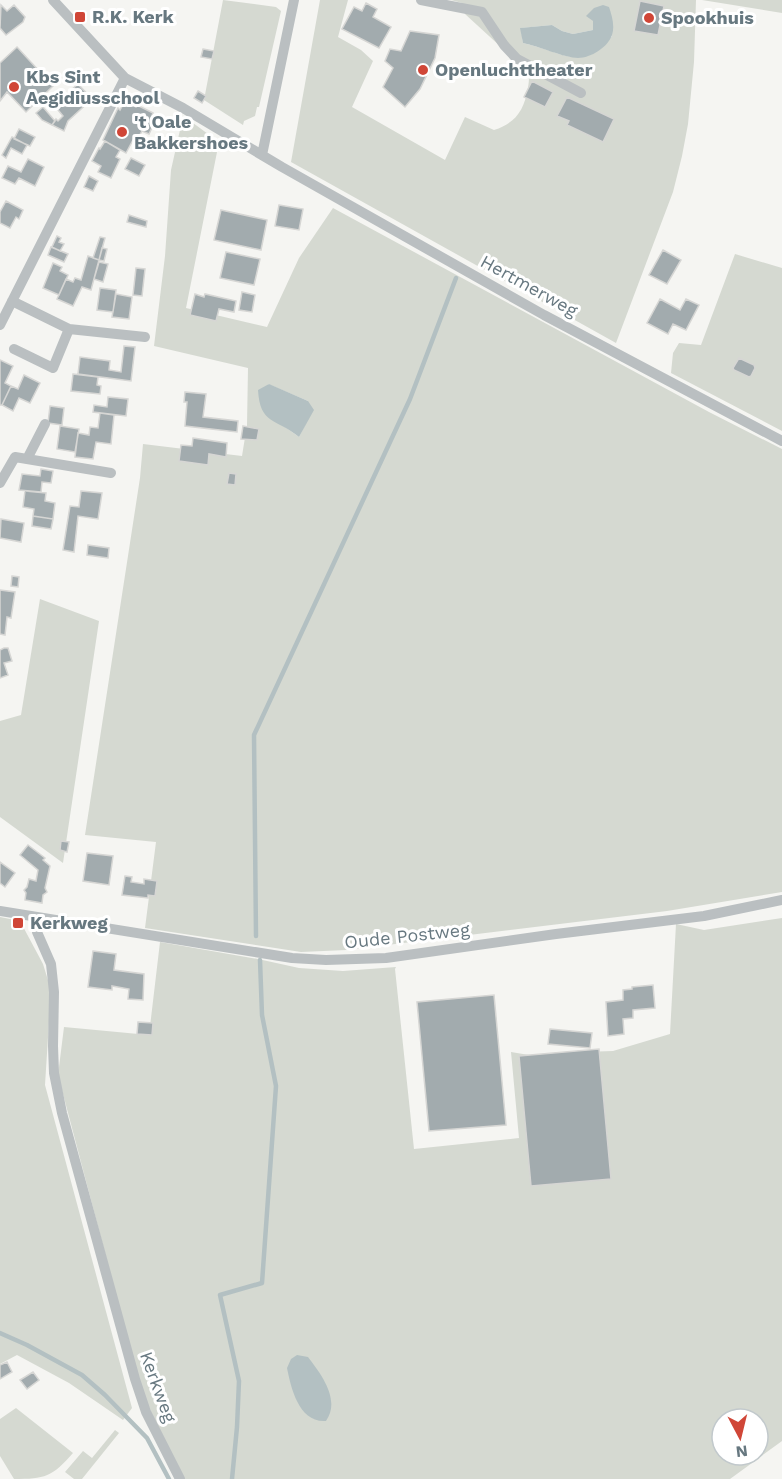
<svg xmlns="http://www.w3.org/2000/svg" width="782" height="1479" viewBox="0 0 782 1479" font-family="'Work Sans',sans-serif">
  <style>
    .green { fill: #d5d9d1; fill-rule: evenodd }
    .water { fill: #b3c0c2 }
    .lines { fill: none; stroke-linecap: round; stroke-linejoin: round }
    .stream { stroke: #b3c0c2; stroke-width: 4.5 }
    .building { fill: #a2abae; stroke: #d6d6d4; stroke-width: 1.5 }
    .minor { stroke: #babfc1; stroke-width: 10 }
    .poi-dot { fill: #d04637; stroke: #fff; stroke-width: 2 }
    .labels { text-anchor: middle; stroke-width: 6; stroke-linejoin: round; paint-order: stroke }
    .poi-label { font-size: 18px; font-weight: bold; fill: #677880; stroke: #fff; text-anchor: start }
    .street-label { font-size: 18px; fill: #677880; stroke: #fff }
  </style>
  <rect width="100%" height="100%" fill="#f5f5f2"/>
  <path class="green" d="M223 0 276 7 281 11 259 107H257L255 116 244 121 243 125 204 100Z
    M320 0H348L338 37 361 50 373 61 352 107 445 160 465 117 494 130C516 123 524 110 528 88 529 80 530 77 526 70L465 14 462 3 451 0H696L694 62 688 124 682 156 673 192 616 343 291 162ZM587 16 612 36C583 74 561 51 523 43L521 28 552 25 562 31 573 34 593 30V21Z
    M702 0H782V13Z
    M182 121 193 123 219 142 186 308 267 327 299 258 333 208 709 412 782 449V892L667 911 346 950 301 952 145 928 156 842 85 835 140 478 143 444 242 456 247 425 248 368 154 346 165 256 171 170ZM268 384 308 401V419L299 437 281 424Z
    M735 254 782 268V431L671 373 673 353 679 343 701 345Z
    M40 599 99 621 63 863 0 817V721L21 715Z
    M0 917 20 921 43 964 51 990 45 1085 132 1408 123 1420 69 1383 17 1355 0 1364Z
    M782 918V1441L730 1479H184L142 1393 58 1075 64 1027 149 1035 160 942 258 959 299 968 343 971 396 967 395 969 414 1149 519 1138 511 1052 547 1058 553 1053 613 1051 670 1034 676 924 704 930ZM722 1419H758V1455H722Z
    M16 1408 73 1453C52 1477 45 1479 14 1479L0 1456V1419Z
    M115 1430 119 1433 82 1479H74L65 1472 83 1451 92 1458Z"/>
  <path class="water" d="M603 5 609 7C612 16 615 26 612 35 608 47 591 58 578 58 565 58 538 46 523 43L520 28 552 25 562 31 573 34 593 30V21L586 16 594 8Z
    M269 384 308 401 314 410 299 437C276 418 260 425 258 390Z
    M297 1355 308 1357C321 1374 341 1400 326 1421 299 1423 291 1388 287 1368L291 1359Z"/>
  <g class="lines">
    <path class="stream" d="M256 936 254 735 410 399 456 278
      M0 1333 27 1345 82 1375 105 1395 147 1438 169 1479
      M232 1479 237 1427 239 1381 220 1295 262 1283 276 1086 262 1015 260 960"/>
  </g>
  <path class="building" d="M640 1 664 6 658 35 634 31Z
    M366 3 377 9 373 17 391 27 379 48 342 29 354 7 362 11Z
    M1 5 7 11 14 5 25 17 23 22 6 35 0 28Z
    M410 31 439 35 435 58 420 89 405 107 383 87 393 68 385 61 390 49 401 51Z
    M17 47 53 86 26 112 7 92 0 101V63Z
    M203 49 214 51 212 59 201 57Z
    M532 81 553 92 545 107 524 97Z
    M78 84 92 99 68 121 64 131 52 125 56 119 58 121 63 116 54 105Z
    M198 91 206 96 202 103 194 98Z
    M567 97 614 119 603 142 567 125 569 121 557 116Z
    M125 101 136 107 137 105 153 113 152 116 155 121 149 134 142 131 136 142 133 140 126 153 103 140 118 108 120 110Z
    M43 107 55 121 52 125 42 120 36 113Z
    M19 129 35 137 30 146 14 139Z
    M12 137 27 145 22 154 11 148 6 158 2 155Z
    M105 141 120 150 116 157 120 159 111 178 98 172 101 166 92 161 99 148 100 149Z
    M131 158 145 165 139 176 125 169Z
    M28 159 44 167 35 186 19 178 15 184 2 178 8 166 21 172Z
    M89 176 98 181 93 191 84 187Z
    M6 201 23 210 19 219 16 217 10 228 0 223V212Z
    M279 205 303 209 299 230 275 226Z
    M221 210 267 220 261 250 214 240Z
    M129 215 147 221 146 227 127 222Z
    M57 236 61 238 59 242 64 244 60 251 52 247Z
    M100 237 105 238 99 260 93 258Z
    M51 247 68 254 64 262 48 255Z
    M102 248 107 249 104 261 99 260Z
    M663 250 681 260 667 284 649 275Z
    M226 252 260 259 254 285 220 278Z
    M88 256 99 260 91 290 82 287 73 306 57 299 66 279 73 282 75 278 81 280Z
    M99 262 108 264 103 282 94 279Z
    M53 263 62 267 60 271 68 275 59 295 43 288Z
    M136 268 145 269 142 296 133 295Z
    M100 288 116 290 113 312 97 310Z
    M242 292 255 295 252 312 239 310Z
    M116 294 132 297 129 319 112 317Z
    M195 294 204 297 205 294 236 301 234 312 219 309 216 321 190 315Z
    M660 299 680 310 686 299 699 305 686 330 673 324 668 334 647 323Z
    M124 346 135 347 131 381 78 374 80 357 110 361 109 370 121 372Z
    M739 358 754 365 755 368 751 376 749 377 734 370 733 368Z
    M0 360 13 366 5 383 11 386 2 405H0Z
    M73 374 98 377 97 385 101 386 100 394 71 391Z
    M24 375 40 383 30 403 19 398 13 411 2 405 11 386 18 389Z
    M185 392 206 394 203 417 238 421 237 432 185 426 187 402H184Z
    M108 397 128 399 126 416 93 412 94 405 107 407Z
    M50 406 64 408 62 425 48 423Z
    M100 413 114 415 111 444 96 442 93 459 75 457 78 433 89 435 90 427 98 428Z
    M60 426 79 429 75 452 57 449Z
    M243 426 259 429 257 440 241 439Z
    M193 438 227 443 226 457 209 454 208 465 179 461 181 445 192 446Z
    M41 469 53 471 51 483 42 482 41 492 19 490 22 474 40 476Z
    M229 473 236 474 235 485 227 484Z
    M25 491 46 493 45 501 55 503 53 519 33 516 34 509 23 507Z
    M81 491 102 493 98 519 78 516 74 552 63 550 70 506 79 507Z
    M33 516 53 519 51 529 32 526Z
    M1 519 24 523 21 542 0 538Z
    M88 545 109 548 108 558 87 555Z
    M12 576 19 577 18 587 11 586Z
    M0 590 15 592 11 618 7 617 5 635 0 634Z
    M4 648H8L12 661 4 663 8 675 0 678V650Z
    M61 841 69 842 67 852 60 850Z
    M28 845 45 858 43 860 50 866 45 888 47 892 43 895 42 903 25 900 26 893 24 890 27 887 29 879 36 881 38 870 20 855Z
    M87 853 113 856 109 885 83 881Z
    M0 862 15 873 5 887 0 883Z
    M125 876 132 877 131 882 144 884V879L157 881 155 896 148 895V898L122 895Z
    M93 951 116 954 114 970 144 974 143 1000 128 999 129 989 112 986V990L88 987Z
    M653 985 655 1008 633 1010V1018L623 1019 624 1034 608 1036 606 1002 623 1000V990L632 989V987Z
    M494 995 506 1125 429 1131 417 1002Z
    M138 1022 153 1023 152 1035 137 1034Z
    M550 1029 592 1033 590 1048 548 1044Z
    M599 1049 611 1179 531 1186 519 1056Z
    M7 1362 12 1372 0 1379V1365Z
    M33 1372 39 1380 27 1389 20 1380Z"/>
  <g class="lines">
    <path class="minor" d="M53 0 125 78 183 108 282 167 544 315 782 441
      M421 0 482 12 504 45 517 59 581 93
      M262 155 294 0
      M12 301 69 329 145 337
      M0 325 125 78
      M14 349 53 368 69 329
      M27 459 45 424
      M0 483 15 457 111 473
      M0 911 292 958 326 960 386 958 556 934 704 916 782 900
      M38 918 37 932 51 964 54 992 53 1046 54 1073 62 1113 135 1379 146 1412 180 1479"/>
  </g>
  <g class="poi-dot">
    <rect x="74" y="11" width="12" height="12" rx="3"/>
    <circle cx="649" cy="18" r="6"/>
    <circle cx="423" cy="70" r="6"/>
    <circle cx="14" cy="87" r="6"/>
    <circle cx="122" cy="132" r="6"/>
    <rect x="12" y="917" width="12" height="12" rx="3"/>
  </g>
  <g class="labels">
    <g class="poi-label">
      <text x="92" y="23">R.K. Kerk</text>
      <text x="661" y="24">Spookhuis</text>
      <text x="435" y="76">Openluchttheater</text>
      <text x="26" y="83">Kbs Sint<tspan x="26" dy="21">Aegidiusschool</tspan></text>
      <text x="134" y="128">'t Oale<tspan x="134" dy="21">Bakkershoes</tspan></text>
      <text x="30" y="929">Kerkweg</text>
    </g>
    <g class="street-label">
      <text transform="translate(529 286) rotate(29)" y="6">Hertmerweg</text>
      <text transform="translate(407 936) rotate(-6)" y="6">Oude Postweg</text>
      <text transform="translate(158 1387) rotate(70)" y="6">Kerkweg</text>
    </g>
  </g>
  <g transform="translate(740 1437) rotate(173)"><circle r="28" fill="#ffffff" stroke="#c2c9cc" stroke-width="1.5"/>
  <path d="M0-4.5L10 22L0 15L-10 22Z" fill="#d04637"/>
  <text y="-9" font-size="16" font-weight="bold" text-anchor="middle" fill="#677880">N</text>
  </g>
</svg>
